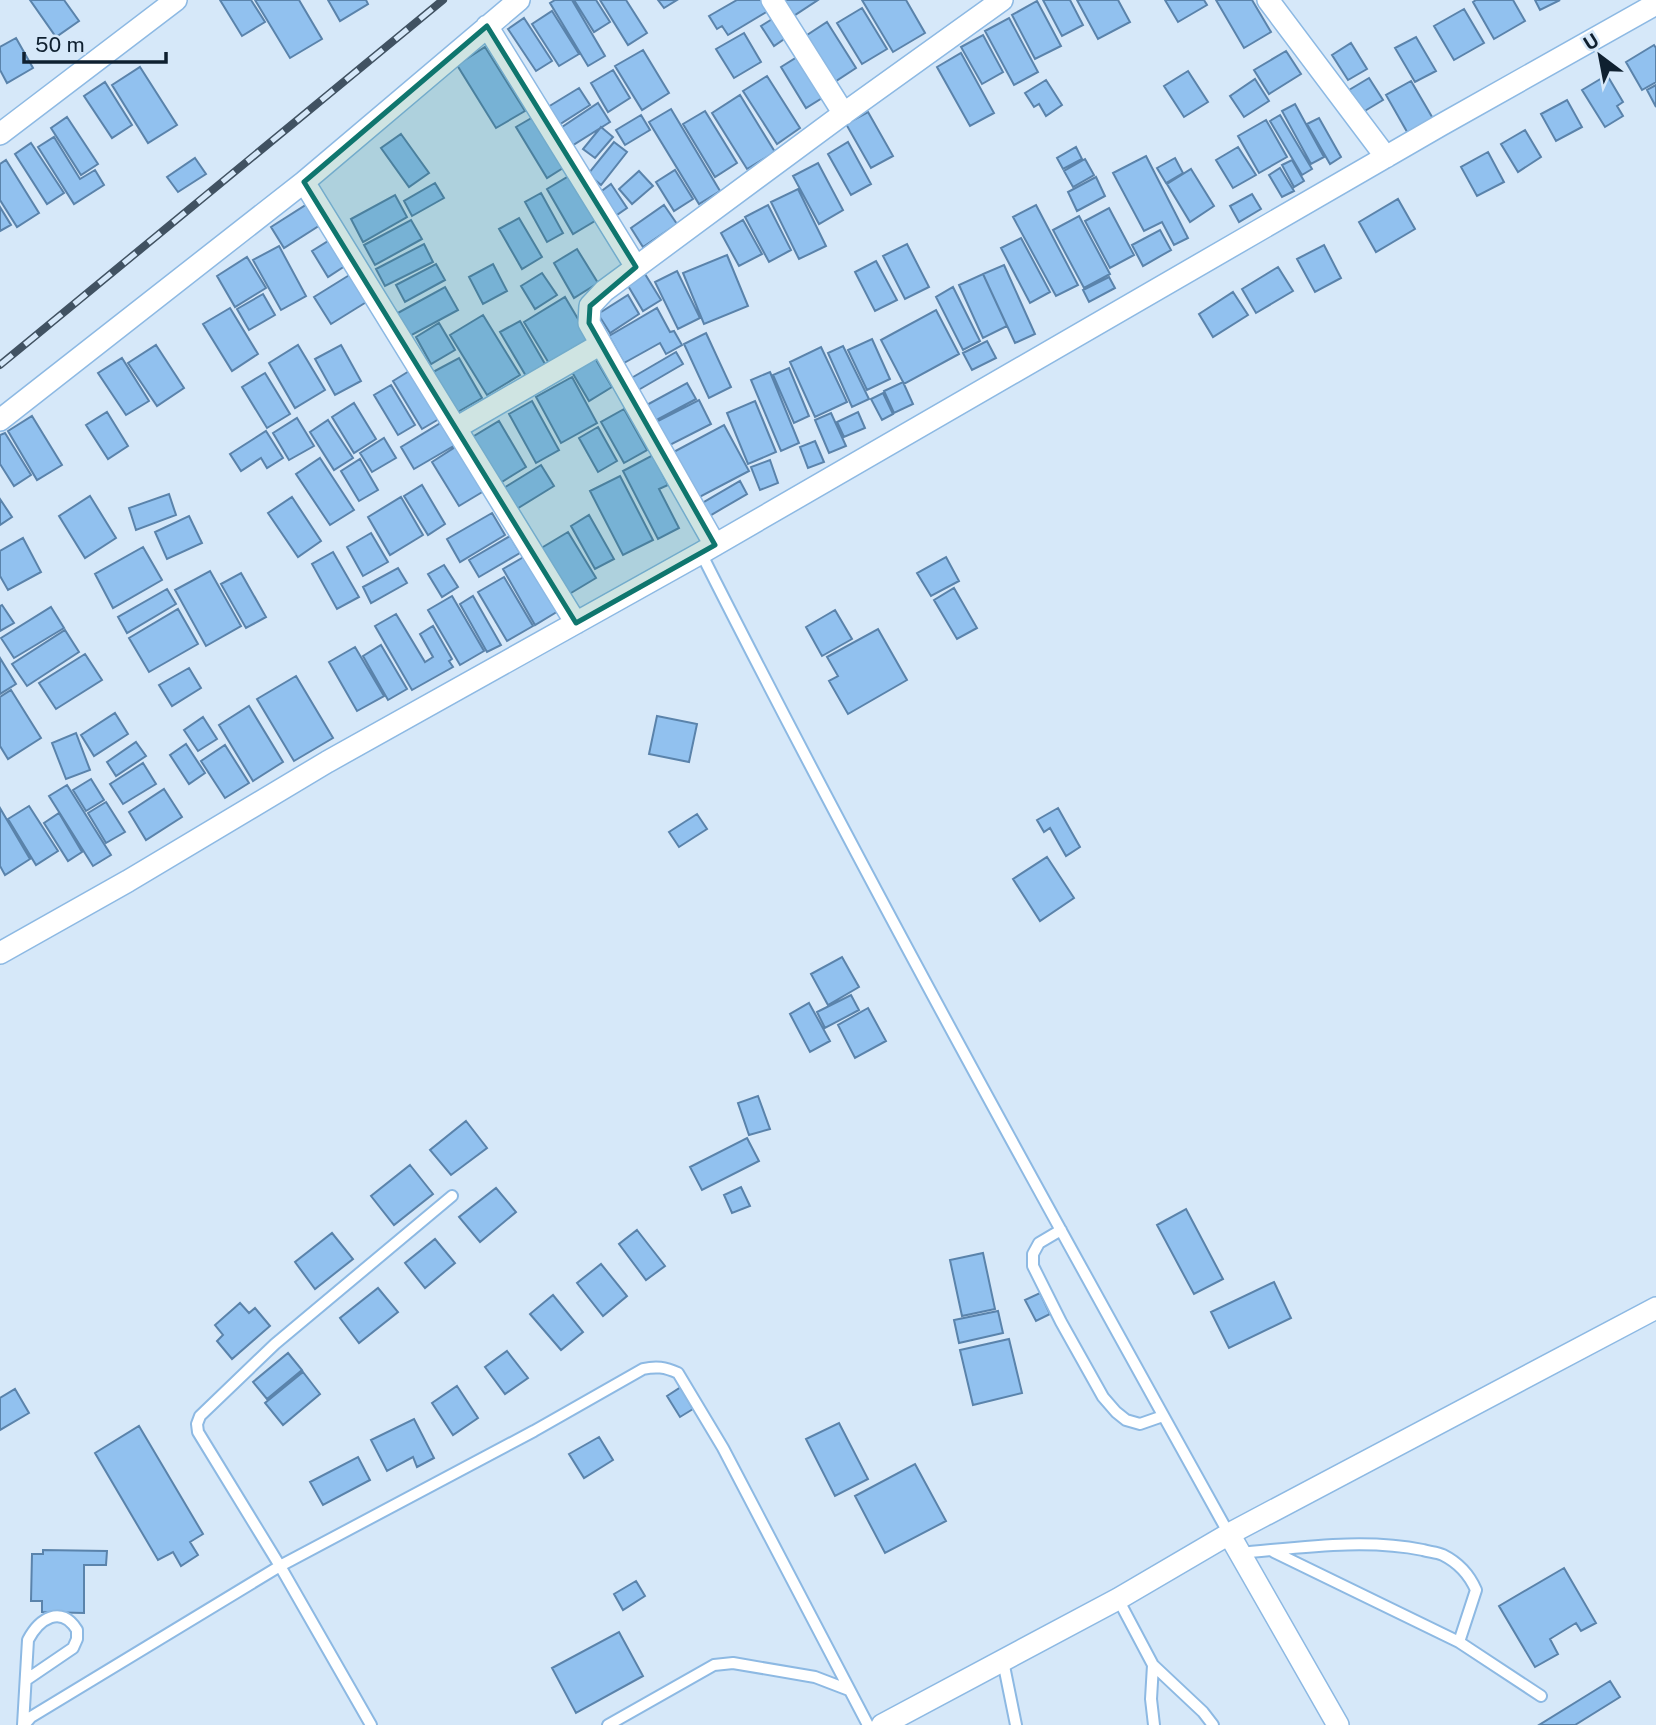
<svg xmlns="http://www.w3.org/2000/svg" width="1656" height="1725" viewBox="0 0 1656 1725" font-family="'Public Sans',sans-serif">
  <style>
    .building { fill: #91c1ef; stroke: #5a83ab; stroke-width: 2 }
    .lines { fill: none; stroke-linecap: round; stroke-linejoin: round }
    .service-casing { stroke: #8db9e3; stroke-width: 14 }
    .minor-casing { stroke: #8db9e3; stroke-width: 24 }
    .service { stroke: #fff; stroke-width: 10 }
    .minor { stroke: #fff; stroke-width: 21 }
    .rail-casing { stroke: #415262; stroke-width: 8 }
    .rail { stroke: #d6e8f9; stroke-width: 5; stroke-dasharray: 16; stroke-linecap: butt }
    .marked { fill: #0f766e; fill-opacity: 0.2; stroke: #0f766e; stroke-width: 5; stroke-linejoin: round }
  </style>
  <rect width="100%" height="100%" fill="#d6e8f9"/>
  <path class="building" d="M30 0H64L79 21 56 37Z
    M220 0H251L265 22 242 36Z
    M255 0H299L322 39 290 58Z
    M328 0H366L368 4 340 21Z
    M555 0H572L605 56 588 66 550 3Z
    M574 0H596L610 22 594 32Z
    M600 0H626L647 33 628 45Z
    M658 0H677L664 8Z
    M737 0H761L768 11 728 35 722 26 717 29 709 16Z
    M781 0H818L792 17Z
    M862 0H906L925 33 893 52Z
    M1043 0H1070L1083 25 1062 36Z
    M1077 0H1118L1130 22 1098 39Z
    M1165 0H1204L1207 5 1178 22Z
    M1216 0H1252L1271 32 1244 48Z
    M1476 0H1513L1525 21 1494 39 1473 2Z
    M1535 0H1560L1540 10Z
    M1037 1 1061 46 1035 59 1012 15Z
    M862 8 887 49 862 64 837 23Z
    M1464 9 1484 43 1454 60 1434 26Z
    M552 11 579 54 559 66 532 24Z
    M777 16 790 35 774 46 761 26Z
    M524 18 552 61 536 71 508 29Z
    M1009 18 1038 72 1014 85 985 31Z
    M827 22 856 68 833 83 804 37Z
    M744 33 761 62 734 78 716 49Z
    M983 35 1003 72 982 84 961 47Z
    M1416 37 1436 71 1415 82 1395 48Z
    M16 38 33 68 7 83 0 70V47Z
    M1351 43 1367 69 1348 80 1332 55Z
    M1654 45 1656 48V82L1642 90 1626 62Z
    M485 47 525 111 496 128 457 65Z
    M643 50 669 93 642 110 615 66Z
    M1286 51 1301 74 1269 94 1254 70Z
    M961 53 994 113 970 126 937 67Z
    M802 54 827 95 806 108 781 67Z
    M140 67 177 125 148 143 112 85Z
    M613 70 630 98 608 112 591 83Z
    M1188 71 1208 102 1184 117 1164 86Z
    M1607 75 1623 102 1617 106 1623 116 1605 127 1582 90Z
    M767 76 800 128 777 144 743 91Z
    M1369 78 1383 100 1363 112 1349 90Z
    M1255 79 1269 101 1244 117 1230 96Z
    M1046 80 1062 105 1046 116 1039 104 1034 107 1025 93Z
    M1411 81 1435 122 1410 137 1386 95Z
    M105 82 132 125 112 138 84 96Z
    M1656 85V107L1647 90Z
    M579 88 590 105 554 128 543 110Z
    M740 95 775 152 747 169 712 113Z
    M1567 100 1582 127 1556 141 1541 114Z
    M598 103 610 122 570 147 559 129Z
    M1295 104 1324 157 1311 164 1282 111Z
    M671 109 720 191 699 204 649 122Z
    M705 111 737 163 715 177 683 124Z
    M868 112 893 156 871 168 846 124Z
    M540 113 571 163 547 178 516 127Z
    M641 115 650 130 625 145 616 130Z
    M1280 115 1312 169 1302 175 1270 121Z
    M67 117 98 164 81 175 51 128Z
    M1319 118 1341 157 1330 164 1307 124Z
    M1266 120 1287 157 1259 173 1238 136Z
    M601 127 613 137 595 158 583 149Z
    M1525 130 1541 157 1518 172 1501 144Z
    M401 134 429 173 409 187 381 148Z
    M54 137 80 179 95 170 104 185 74 204 38 147Z
    M614 142 627 152 601 185 588 174Z
    M848 142 871 184 851 195 828 154Z
    M31 143 64 193 47 204 15 154Z
    M1076 147 1082 159 1063 169 1057 158Z
    M1238 147 1256 175 1233 188 1216 160Z
    M1488 152 1504 182 1477 196 1461 167Z
    M1146 156 1188 238 1174 245 1162 222 1144 231 1113 173Z
    M195 158 206 174 178 192 167 177Z
    M1175 158 1183 173 1166 183 1157 168Z
    M1085 159 1094 175 1073 187 1064 171Z
    M6 160 39 213 17 227 0 200V164Z
    M1292 160 1304 181 1294 187 1282 165Z
    M818 163 843 210 819 224 793 176Z
    M1280 168 1294 191 1282 197 1269 175Z
    M1191 169 1214 206 1190 222 1167 184Z
    M675 170 693 199 674 211 656 182Z
    M639 171 653 186 632 204 619 189Z
    M574 173 600 218 573 234 547 189Z
    M1096 177 1105 196 1077 211 1068 192Z
    M435 183 444 198 412 216 404 201Z
    M611 184 627 208 611 219 595 196Z
    M798 189 826 246 799 259 771 202Z
    M541 193 563 233 547 242 525 202Z
    M1252 194 1261 209 1239 222 1230 206Z
    M395 195 407 217 363 242 351 219Z
    M1398 199 1415 229 1376 252 1359 222Z
    M312 201 325 222 284 248 271 227Z
    M664 205 677 224 643 247 631 228Z
    M768 205 791 250 769 262 745 217Z
    M1036 205 1078 285 1056 296 1013 217Z
    M0 207 11 225 0 231Z
    M1109 208 1134 255 1110 268 1085 221Z
    M1079 216 1110 274 1084 288 1053 230Z
    M519 218 542 257 522 269 499 229Z
    M411 220 422 239 375 265 364 245Z
    M743 220 762 254 739 266 721 233Z
    M1160 230 1171 250 1143 266 1132 245Z
    M333 238 348 264 328 277 312 251Z
    M1021 238 1050 292 1030 303 1001 248Z
    M424 244 433 262 385 286 376 269Z
    M907 244 929 287 905 299 883 256Z
    M1324 245 1341 278 1315 292 1297 259Z
    M279 246 306 296 281 310 253 260Z
    M577 249 598 283 574 298 554 263Z
    M727 255 748 306 704 324 683 273Z
    M247 257 266 288 235 307 217 276Z
    M876 261 897 300 875 311 855 272Z
    M436 264 445 280 405 302 396 285Z
    M493 264 507 291 483 304 469 277Z
    M1004 265 1035 334 1015 343 983 274Z
    M1278 267 1293 291 1256 313 1242 289Z
    M677 271 700 318 678 329 655 282Z
    M542 273 557 295 535 309 521 286Z
    M351 274 368 301 331 324 314 297Z
    M645 274 661 300 643 311 627 284Z
    M983 274 1007 326 983 338 959 285Z
    M1109 277 1115 288 1089 302 1083 290Z
    M445 287 458 310 408 337 396 314Z
    M953 287 980 341 963 350 936 297Z
    M1233 292 1248 315 1213 337 1199 314Z
    M263 294 275 315 249 330 237 309Z
    M628 295 639 314 610 333 598 314Z
    M565 297 591 341 550 365 524 322Z
    M230 308 258 354 232 371 203 324Z
    M657 308 670 332 674 331 682 345 666 354 660 343 624 363 609 336Z
    M936 310 959 354 904 384 881 340Z
    M483 315 520 375 487 395 450 335Z
    M520 321 545 364 526 376 500 332Z
    M439 323 455 350 431 364 416 337Z
    M706 333 731 387 709 398 684 344Z
    M872 339 890 379 867 390 848 350Z
    M987 341 996 358 972 370 963 353Z
    M156 345 184 388 157 406 128 363Z
    M298 345 325 390 295 408 269 363Z
    M341 345 361 381 335 395 315 359Z
    M843 346 869 399 852 407 828 353Z
    M821 347 847 402 815 417 790 362Z
    M676 352 683 364 635 392 628 380Z
    M592 353 612 387 589 401 569 367Z
    M122 358 149 401 126 415 98 373Z
    M459 358 482 398 456 413 433 372Z
    M414 368 444 416 422 429 393 381Z
    M789 368 809 416 794 423 773 375Z
    M770 372 799 443 781 451 751 380Z
    M265 373 290 414 267 428 242 387Z
    M572 377 597 423 561 443 536 397Z
    M903 382 913 404 894 413 884 391Z
    M687 383 696 399 651 423 643 407Z
    M391 385 415 425 398 435 374 395Z
    M883 393 893 414 882 420 871 399Z
    M699 400 711 424 664 448 652 424Z
    M532 401 559 450 536 463 509 414Z
    M755 401 776 452 748 464 727 413Z
    M354 403 376 439 354 453 332 417Z
    M624 409 647 450 624 463 601 422Z
    M107 412 128 446 108 459 86 425Z
    M858 412 865 428 844 437 837 422Z
    M831 413 846 446 829 453 815 420Z
    M32 416 62 465 37 480 8 431Z
    M297 418 314 446 289 460 273 433Z
    M328 420 353 458 334 470 310 432Z
    M444 421 457 444 414 469 401 447Z
    M499 421 526 467 497 485 469 439Z
    M724 425 749 471 692 501 668 455Z
    M598 427 617 461 598 472 579 438Z
    M266 431 283 458 267 468 261 458 241 471 230 454Z
    M5 433 31 475 14 486 0 464V435Z
    M384 438 396 458 372 472 360 453Z
    M815 441 824 462 808 468 800 447Z
    M457 446 484 491 459 506 432 462Z
    M653 455 668 485 659 489 679 528 658 539 623 471Z
    M320 458 354 510 330 525 296 474Z
    M360 459 378 490 359 501 341 471Z
    M770 460 778 483 760 490 751 467Z
    M541 465 554 486 515 510 502 489Z
    M620 476 653 540 623 555 590 491Z
    M740 481 747 494 706 518 699 505Z
    M422 485 445 524 428 535 404 496Z
    M169 494 176 515 136 530 129 508Z
    M90 496 116 538 85 558 59 516Z
    M292 497 321 541 298 557 268 513Z
    M401 497 423 535 390 555 368 517Z
    M0 499 12 517 0 525Z
    M492 513 505 535 460 562 447 539Z
    M589 515 614 559 595 569 571 526Z
    M189 516 202 543 167 559 155 532Z
    M568 532 596 578 566 596 538 550Z
    M371 533 388 562 363 576 347 547Z
    M510 536 520 553 479 577 469 560Z
    M23 538 41 572 8 590 0 576V551Z
    M143 547 162 580 113 608 95 574Z
    M333 552 359 597 337 609 312 564Z
    M527 555 560 610 535 625 503 569Z
    M946 557 959 581 931 596 917 573Z
    M444 565 458 587 442 597 428 574Z
    M398 568 407 583 371 603 363 587Z
    M210 571 241 626 206 646 175 590Z
    M241 573 266 617 246 628 221 584Z
    M504 577 533 626 507 641 478 592Z
    M954 588 977 628 957 639 934 600Z
    M167 589 176 604 127 633 118 617Z
    M452 596 484 651 460 665 428 610Z
    M473 596 501 645 487 652 460 604Z
    M2 605 14 623 0 631V606Z
    M51 607 64 628 14 658 1 638Z
    M178 609 198 644 149 672 129 638Z
    M835 610 852 639 822 656 806 627Z
    M396 614 425 662 433 657 420 634 433 626 452 659 449 661 453 667 412 690 375 626Z
    M878 629 907 680 848 714 829 681 838 676 827 657Z
    M65 630 79 652 27 686 12 664Z
    M381 645 407 689 388 700 363 656Z
    M355 647 384 696 357 711 329 662Z
    M85 654 102 680 56 709 39 683Z
    M0 658 16 684 0 694Z
    M189 668 201 688 172 706 159 685Z
    M296 676 333 738 294 761 257 699Z
    M11 690 41 738 8 759 0 746V697Z
    M249 706 283 762 253 781 219 725Z
    M115 713 128 734 94 756 81 735Z
    M657 716 697 724 689 762 649 754Z
    M203 717 217 739 198 751 184 730Z
    M76 733 90 770 66 779 52 743Z
    M136 742 146 756 116 776 107 762Z
    M186 744 205 773 189 784 170 755Z
    M225 745 249 783 225 798 201 761Z
    M143 763 156 784 123 804 110 784Z
    M91 779 104 800 86 811 73 790Z
    M67 785 111 855 93 866 49 796Z
    M164 789 182 817 146 840 129 812Z
    M106 802 125 832 106 843 88 813Z
    M29 806 58 851 36 865 8 819Z
    M0 808 30 859 5 875 0 866Z
    M1058 808 1080 847 1066 856 1050 828 1044 832 1037 820Z
    M59 813 82 852 68 861 44 823Z
    M697 814 707 829 679 847 669 832Z
    M1047 857 1074 898 1040 921 1013 879Z
    M842 957 859 987 828 1005 811 974Z
    M851 995 859 1010 825 1028 817 1012Z
    M809 1003 830 1041 810 1052 790 1014Z
    M868 1008 886 1041 855 1058 838 1025Z
    M758 1096 770 1129 749 1135 738 1103Z
    M466 1121 487 1148 451 1175 430 1150Z
    M747 1138 759 1161 702 1190 690 1167Z
    M410 1165 433 1194 394 1225 371 1196Z
    M741 1187 750 1206 732 1213 724 1195Z
    M496 1188 516 1212 480 1242 459 1217Z
    M1186 1209 1223 1279 1194 1294 1157 1225Z
    M637 1230 665 1266 646 1280 619 1244Z
    M332 1233 353 1259 315 1289 295 1262Z
    M435 1239 455 1263 425 1288 405 1263Z
    M983 1253 995 1309 962 1316 950 1260Z
    M601 1264 627 1296 603 1316 577 1283Z
    M1274 1282 1291 1318 1229 1348 1211 1312Z
    M378 1288 398 1312 359 1343 340 1318Z
    M1040 1293 1050 1314 1036 1321 1025 1300Z
    M553 1295 583 1332 561 1350 530 1314Z
    M240 1303 249 1313 255 1308 270 1326 232 1359 217 1341 223 1335 215 1325Z
    M998 1311 1003 1333 959 1343 954 1320Z
    M1009 1339 1022 1393 973 1405 960 1350Z
    M507 1351 528 1378 505 1394 485 1367Z
    M288 1353 302 1370 267 1399 253 1382Z
    M303 1372 320 1394 283 1425 265 1403Z
    M457 1386 478 1418 453 1435 432 1403Z
    M681 1387 693 1409 680 1417 667 1396Z
    M15 1389 29 1413 0 1430V1398Z
    M414 1419 434 1458 417 1467 413 1457 387 1471 371 1440Z
    M839 1423 868 1479 835 1496 806 1439Z
    M139 1426 203 1534 190 1542 198 1555 181 1566 173 1552 158 1560 95 1453Z
    M599 1437 613 1460 584 1478 569 1454Z
    M358 1457 370 1480 323 1505 310 1482Z
    M915 1464 946 1521 885 1553 855 1496Z
    M43 1550 107 1551 106 1565H84V1613L42 1612V1601H31L32 1554H43Z
    M1564 1568 1596 1623 1581 1631 1576 1623 1550 1639 1558 1654 1535 1667 1499 1606Z
    M636 1581 645 1596 623 1610 614 1594Z
    M619 1632 643 1676 576 1713 552 1668Z
    M1610 1681 1620 1697 1575 1725H1539Z"/>
  <g class="lines">
    <g class="service-casing">
      <path id="service" d="M701 553C868 884 1049 1210 1229 1534
        M1061 1230 1039 1243 1033 1254V1266L1061 1322 1103 1397 1116 1412 1126 1420 1140 1424 1163 1416
        M1274 1552 1459 1642 1541 1696
        M1239 1553C1299 1548 1363 1538 1423 1550 1429 1552 1437 1552 1443 1555 1459 1563 1469 1574 1476 1590L1459 1642
        M1118 1599 1153 1665 1203 1712 1213 1725
        M1003 1661 1016 1725
        M1153 1665 1151 1699 1154 1725
        M23 1725 28 1640C39 1619 61 1604 77 1630V1639L73 1648 26 1680
        M24 1725 31 1717 280 1566 534 1431 643 1369C656 1366 665 1367 678 1373L723 1448 868 1725
        M371 1725 280 1566 198 1432 197 1424 200 1416 275 1344 452 1196
        M608 1725 714 1665 733 1663 815 1677 849 1690"/>
    </g>
    <g class="minor-casing">
      <path id="minor" d="M772 0 844 114
        M1268 0 1386 157
        M487 26 636 267
        M0 134 176 0
        M304 182 576 623
        M0 420 304 182 519 0
        M456 428 601 344
        M715 545 589 323 590 306 604 291 839 117 1002 0
        M0 953 128 881 327 762 701 553 1441 125 1656 4
        M1229 1534 1338 1725
        M882 1725 1118 1599 1229 1534 1656 1308"/>
    </g>
    <use href="#service" class="service"/>
    <use href="#minor" class="minor"/>
    <g class="rail-casing">
      <path id="rail" d="M0 365 443 0"/>
    </g>
    <use href="#rail" class="rail"/>
  </g>
  <path class="marked" d="M487 26 636 267 590 306 589 323 715 545 576 623 304 182Z"/>
  <g transform="translate(1600 56) rotate(328)" stroke="#d6e8f9" stroke-width="5" paint-order="stroke">
  <path d="M0-5L12 26L0 18L-12 26Z" fill="#0f2030"/>
  <text y="-10" font-size="19" font-weight="bold" text-anchor="middle" fill="#0f2030">U</text>
  </g>
  <path d="M24 52v10h142v-10" fill="none" stroke="#0f2030" stroke-width="3.5"/>
  <text x="35" y="52" font-size="21" fill="#0f2030" stroke="#d6e8f9" stroke-width="5" paint-order="stroke">50 m</text>
</svg>
